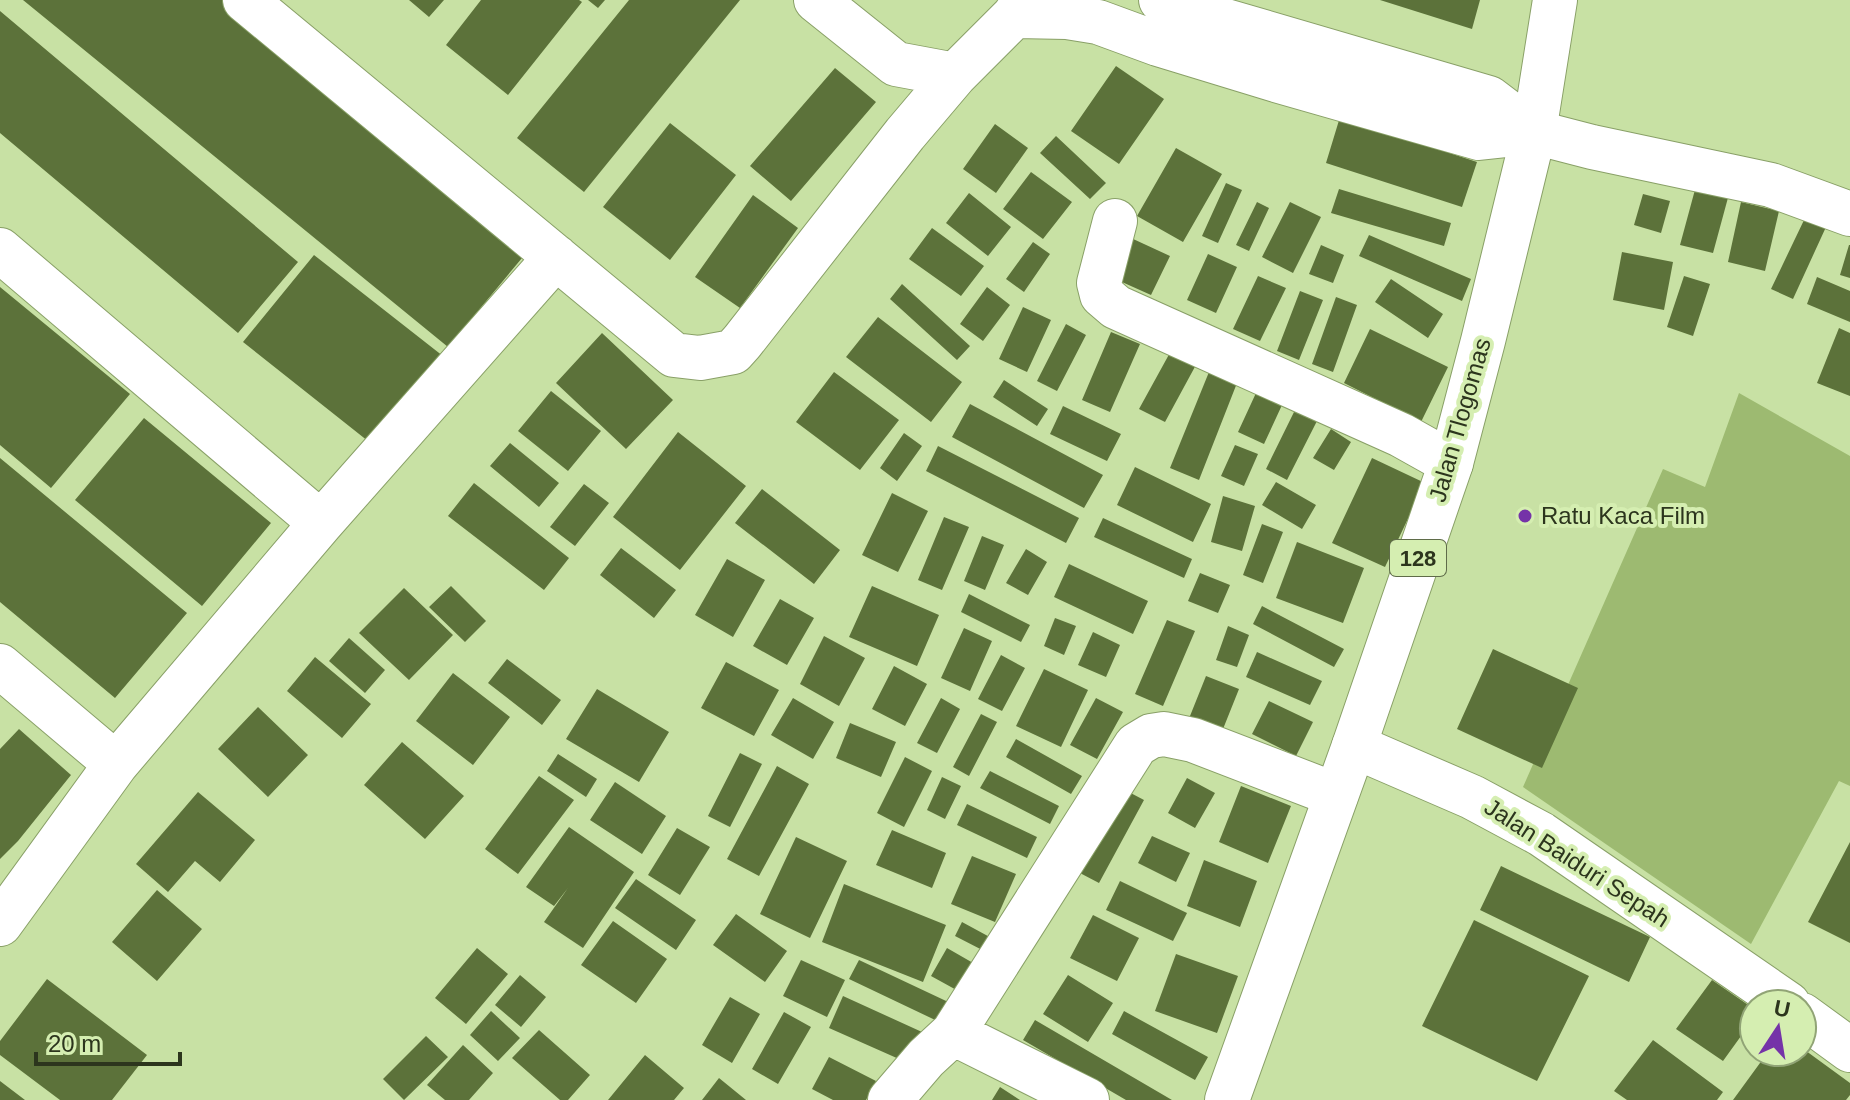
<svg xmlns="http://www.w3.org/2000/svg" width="1850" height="1100" viewBox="0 0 1850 1100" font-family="Helvetica,sans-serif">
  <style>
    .green { fill: #9dba71 }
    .building { fill: #5c723a }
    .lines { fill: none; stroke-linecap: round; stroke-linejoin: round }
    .minor-casing { stroke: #89a067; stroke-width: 46 }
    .primary-casing { stroke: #89a067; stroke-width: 46 }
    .minor { stroke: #fff; stroke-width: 44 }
    .primary { stroke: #fff; stroke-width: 44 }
    .poi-dot { fill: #7533a8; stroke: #d5eeb1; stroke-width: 3 }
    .labels { text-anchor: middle; stroke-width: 8; stroke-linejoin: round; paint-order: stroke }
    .shield { fill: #d5eeb1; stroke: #5f6c49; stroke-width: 2 }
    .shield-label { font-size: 22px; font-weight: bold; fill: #2c351d }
    .street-label { font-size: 24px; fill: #2c351d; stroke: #d5eeb1 }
    .poi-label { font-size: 24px; fill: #2c351d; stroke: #d5eeb1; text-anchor: start }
  </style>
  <rect width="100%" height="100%" fill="#c8e1a4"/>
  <path class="green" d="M1739 393 1850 456V786L1839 781 1751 944 1523 787 1663 469 1705 487Z"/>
  <path class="building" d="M23 0H222L527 252 448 347Z
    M409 0H444L429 17Z
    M481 0H579L582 2 508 95 446 45Z
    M588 0H605L598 8Z
    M629 0H740L584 192 517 138Z
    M1380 0H1480L1472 29Z
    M0 11 298 262 238 333 0 133Z
    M1116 66 1164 99 1119 164 1071 131Z
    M835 68 876 102 791 201 750 166Z
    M1340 117 1477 162 1462 207 1326 163Z
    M670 123 736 175 670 260 603 207Z
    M995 124 1028 148 996 193 963 169Z
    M1056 136 1106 183 1090 199 1040 153Z
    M1176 148 1222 174 1183 242 1137 216Z
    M1031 172 1072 202 1043 239 1003 209Z
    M1226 183 1242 190 1218 243 1202 236Z
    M1696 186 1729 194 1713 253 1680 245Z
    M1339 189 1451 223 1444 246 1331 213Z
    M969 193 1011 227 988 256 946 223Z
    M1643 194 1670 201 1661 233 1634 225Z
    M753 195 798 228 740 308 695 277Z
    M1257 202 1269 208 1249 251 1236 245Z
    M1290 202 1321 217 1293 273 1262 257Z
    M1741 202 1779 211 1765 271 1728 262Z
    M1805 218 1826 227 1793 299 1771 289Z
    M932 228 984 266 961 296 909 259Z
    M1369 235 1471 279 1462 301 1359 256Z
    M1131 238 1170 256 1151 295 1113 278Z
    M1033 242 1050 254 1024 292 1006 279Z
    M1321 245 1344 255 1333 283 1309 274Z
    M1849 245H1850V278L1840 275Z
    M1622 252 1673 262 1664 310 1613 300Z
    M1208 254 1237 267 1216 313 1187 300Z
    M314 255 448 360 378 449 243 342Z
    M1258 276 1286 288 1260 341 1233 329Z
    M1684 276 1710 284 1693 336 1667 327Z
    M1817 277 1850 291V322L1807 304Z
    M1391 279 1443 314 1428 338 1375 302Z
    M902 284 970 346 957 360 890 299Z
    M0 287 130 394 51 488 0 445Z
    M987 287 1010 305 983 341 960 324Z
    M1300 291 1323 300 1299 360 1277 351Z
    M1336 297 1357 305 1333 372 1312 364Z
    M1023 307 1051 320 1027 372 999 359Z
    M878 317 962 382 931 422 846 357Z
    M1066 324 1086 335 1057 391 1037 381Z
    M1839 328 1850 333V396L1817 383Z
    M1370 329 1448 367 1421 422 1344 383Z
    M1111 332 1140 344 1110 412 1082 400Z
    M602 333 673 400 626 449 556 383Z
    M1172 349 1197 363 1165 422 1139 409Z
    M834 372 899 420 860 470 796 422Z
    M1209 372 1237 383 1199 480 1170 468Z
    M1004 380 1048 409 1037 426 993 397Z
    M551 391 601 431 568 471 518 431Z
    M1256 393 1282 405 1264 444 1238 432Z
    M970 404 1103 475 1084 508 952 437Z
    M1063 406 1121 434 1107 461 1050 434Z
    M1295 410 1317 421 1287 480 1266 469Z
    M144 418 271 523 202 606 75 500Z
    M1331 429 1351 442 1334 470 1313 458Z
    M678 432 746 486 680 570 613 517Z
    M904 433 922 446 897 481 880 468Z
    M510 443 559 483 539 507 490 466Z
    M1235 445 1258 454 1244 486 1221 476Z
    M938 446 1079 518 1066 543 926 471Z
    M0 458 187 613 115 698 0 602Z
    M1372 458 1425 483 1385 567 1332 543Z
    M1135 467 1211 504 1193 542 1117 505Z
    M1276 482 1316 505 1302 529 1262 505Z
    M474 483 569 558 544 590 448 516Z
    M584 484 609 503 575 546 550 527Z
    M762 489 840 550 814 584 735 523Z
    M892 493 928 511 898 572 862 555Z
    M1223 496 1255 506 1242 551 1211 542Z
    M944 517 969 527 942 590 918 580Z
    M1103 518 1192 559 1184 578 1094 537Z
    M1262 524 1283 532 1263 583 1243 575Z
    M982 536 1004 545 985 590 964 581Z
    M1297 542 1364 568 1343 623 1276 598Z
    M621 548 676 590 654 618 600 575Z
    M1026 549 1047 562 1028 595 1006 583Z
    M727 559 765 580 733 637 695 615Z
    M1069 564 1148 601 1133 634 1054 597Z
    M1200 573 1230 585 1218 613 1188 601Z
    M451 586 486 621 465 642 429 607Z
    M872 586 939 615 917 666 849 637Z
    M404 588 453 635 409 680 359 633Z
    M969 594 1030 625 1021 642 961 612Z
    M780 599 814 618 787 665 753 646Z
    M1262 606 1344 649 1334 667 1253 624Z
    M1055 618 1076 626 1064 655 1044 646Z
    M1167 620 1195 631 1163 706 1135 694Z
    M1228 626 1249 635 1237 667 1216 660Z
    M964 628 992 641 970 691 941 678Z
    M1093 632 1120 645 1106 677 1078 665Z
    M824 636 865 658 839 706 800 684Z
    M349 638 385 670 365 693 329 661Z
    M1493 649 1578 688 1542 768 1457 729Z
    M1257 652 1322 681 1310 705 1246 677Z
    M1001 655 1025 668 1002 711 978 699Z
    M315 657 371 704 342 738 287 691Z
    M507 659 561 700 542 725 488 683Z
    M726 662 779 690 754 736 701 708Z
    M894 666 927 684 905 726 872 709Z
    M1044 669 1088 690 1061 747 1016 726Z
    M453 673 510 717 473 765 416 721Z
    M1206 676 1239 689 1221 734 1188 721Z
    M597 689 669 732 639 782 566 739Z
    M793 698 834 722 813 759 771 735Z
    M941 698 960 709 937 753 917 743Z
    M1096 698 1123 712 1097 759 1070 745Z
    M1269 701 1313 722 1296 756 1252 734Z
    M258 707 308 755 268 797 218 749Z
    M981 714 997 722 969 776 953 767Z
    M850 723 896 742 881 777 836 758Z
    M19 729 71 775 18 841 0 859V749Z
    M1016 739 1082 776 1071 794 1006 757Z
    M402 742 464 796 425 839 364 785Z
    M740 753 762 764 730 827 708 816Z
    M558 754 597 779 586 797 547 771Z
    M905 757 932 771 904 827 877 813Z
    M777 766 809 784 759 876 727 859Z
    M990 771 1059 806 1050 824 980 788Z
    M539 776 574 800 518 874 485 849Z
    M942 777 961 786 945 819 927 810Z
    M1187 778 1215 793 1195 828 1168 813Z
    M615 782 666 816 642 854 590 820Z
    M1241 786 1291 806 1268 863 1219 842Z
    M1123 789 1144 800 1099 883 1078 872Z
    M198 792 255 840 220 882 195 861 168 892 136 864Z
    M967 804 1037 837 1027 858 957 825Z
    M569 827 634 872 583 948 544 922 568 888 554 906 526 887Z
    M677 828 710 847 680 895 648 875Z
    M892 830 946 853 932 888 876 865Z
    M1152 836 1190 853 1176 882 1138 863Z
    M796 837 847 861 810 938 760 914Z
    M1850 842V943L1808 922Z
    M972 856 1016 874 995 922 951 904Z
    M1204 860 1257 881 1240 927 1187 906Z
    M1501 866 1650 937 1629 982 1480 910Z
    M636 879 696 920 676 950 615 908Z
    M1120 881 1187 913 1173 941 1106 910Z
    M844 884 946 925 923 982 822 942Z
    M157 890 202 929 157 981 112 942Z
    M736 914 787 951 765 982 713 945Z
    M1093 915 1139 938 1117 981 1070 958Z
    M1474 920 1589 976 1537 1081 1422 1026Z
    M613 921 667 959 636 1003 581 965Z
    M962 922 997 941 990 954 955 936Z
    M477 948 508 974 466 1024 435 998Z
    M947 948 987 971 971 998 931 976Z
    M1176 954 1238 976 1217 1033 1155 1011Z
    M801 960 845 980 827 1017 783 996Z
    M859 960 961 1008 952 1028 849 979Z
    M520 975 546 997 521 1027 495 1005Z
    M1068 975 1113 1003 1088 1042 1043 1014Z
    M47 979 147 1055 112 1100H60L0 1055V1041Z
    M1712 980 1754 1009V1018L1723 1061 1676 1029Z
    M843 996 922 1032 908 1063 829 1028Z
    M730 997 760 1014 732 1063 702 1045Z
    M491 1011 520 1038 498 1061 470 1035Z
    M1124 1011 1208 1057 1195 1080 1112 1034Z
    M784 1012 811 1027 778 1084 752 1069Z
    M1035 1020 1172 1100H1126L1023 1040Z
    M539 1030 590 1075 568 1100H560L512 1058Z
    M426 1036 448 1057 404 1100 383 1079Z
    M1653 1040 1723 1092 1717 1100H1627L1614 1091Z
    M463 1045 493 1073 469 1100H445L427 1085Z
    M1802 1048 1850 1083V1095L1846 1100H1733L1768 1052H1802Z
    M645 1055 684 1088 674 1100H608Z
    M829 1057 876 1081 866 1100H833L812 1089Z
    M719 1078 746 1100H702Z
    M0 1081 25 1100H0Z
    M1000 1087 1020 1100H992Z"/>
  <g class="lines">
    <g class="minor-casing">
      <path id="minor" d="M245 0 674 355 700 358 733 352 742 342 905 134 955 75
        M816 0 896 64 955 75 1014 16 1025 0
        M1161 0 1171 5 1489 98 1534 132
        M1014 16 1067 17 1098 22 1158 44 1276 80 1479 138 1534 132 1592 147 1771 185 1850 214
        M1115 221 1099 283 1102 295 1116 307 1401 435 1451 463
        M0 250 321 523
        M0 666 116 764
        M1354 746 1472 797 1541 834 1788 1004
        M0 924 116 764 321 523 556 257
        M1802 1015 1850 1050
        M953 1033 1087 1100
        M890 1100 926 1058 953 1033 1136 745 1151 736 1164 734 1193 740 1336 795"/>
    </g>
    <g class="primary-casing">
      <path id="primary" d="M1227 1100 1354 746 1451 463 1483 341 1534 132 1555 0"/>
    </g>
    <use href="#minor" class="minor"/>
    <use href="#primary" class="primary"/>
  </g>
  <circle class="poi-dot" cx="1525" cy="516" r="8"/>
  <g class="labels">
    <rect class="shield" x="1390" y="540" width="56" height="36" rx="6"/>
    <g class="shield-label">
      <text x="1418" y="566">128</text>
    </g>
    <g class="street-label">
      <text transform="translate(1460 420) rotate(-74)" y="8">Jalan Tlogomas</text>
      <text transform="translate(1577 863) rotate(33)" y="8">Jalan Baiduri Sepah</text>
    </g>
    <g class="poi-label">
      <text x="1541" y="524">Ratu Kaca Film</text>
    </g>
  </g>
  <g transform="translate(1778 1028) rotate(12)"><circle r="38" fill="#d5eeb1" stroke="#91a476" stroke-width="2"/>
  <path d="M0-6L14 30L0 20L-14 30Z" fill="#7533a8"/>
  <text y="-12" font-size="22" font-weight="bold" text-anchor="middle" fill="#2c351d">U</text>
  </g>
  <path d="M36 1052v12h144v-12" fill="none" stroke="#2c351d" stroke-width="4"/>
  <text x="48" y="1052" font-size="24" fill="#2c351d" stroke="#d5eeb1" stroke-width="6" paint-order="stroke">20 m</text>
</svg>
